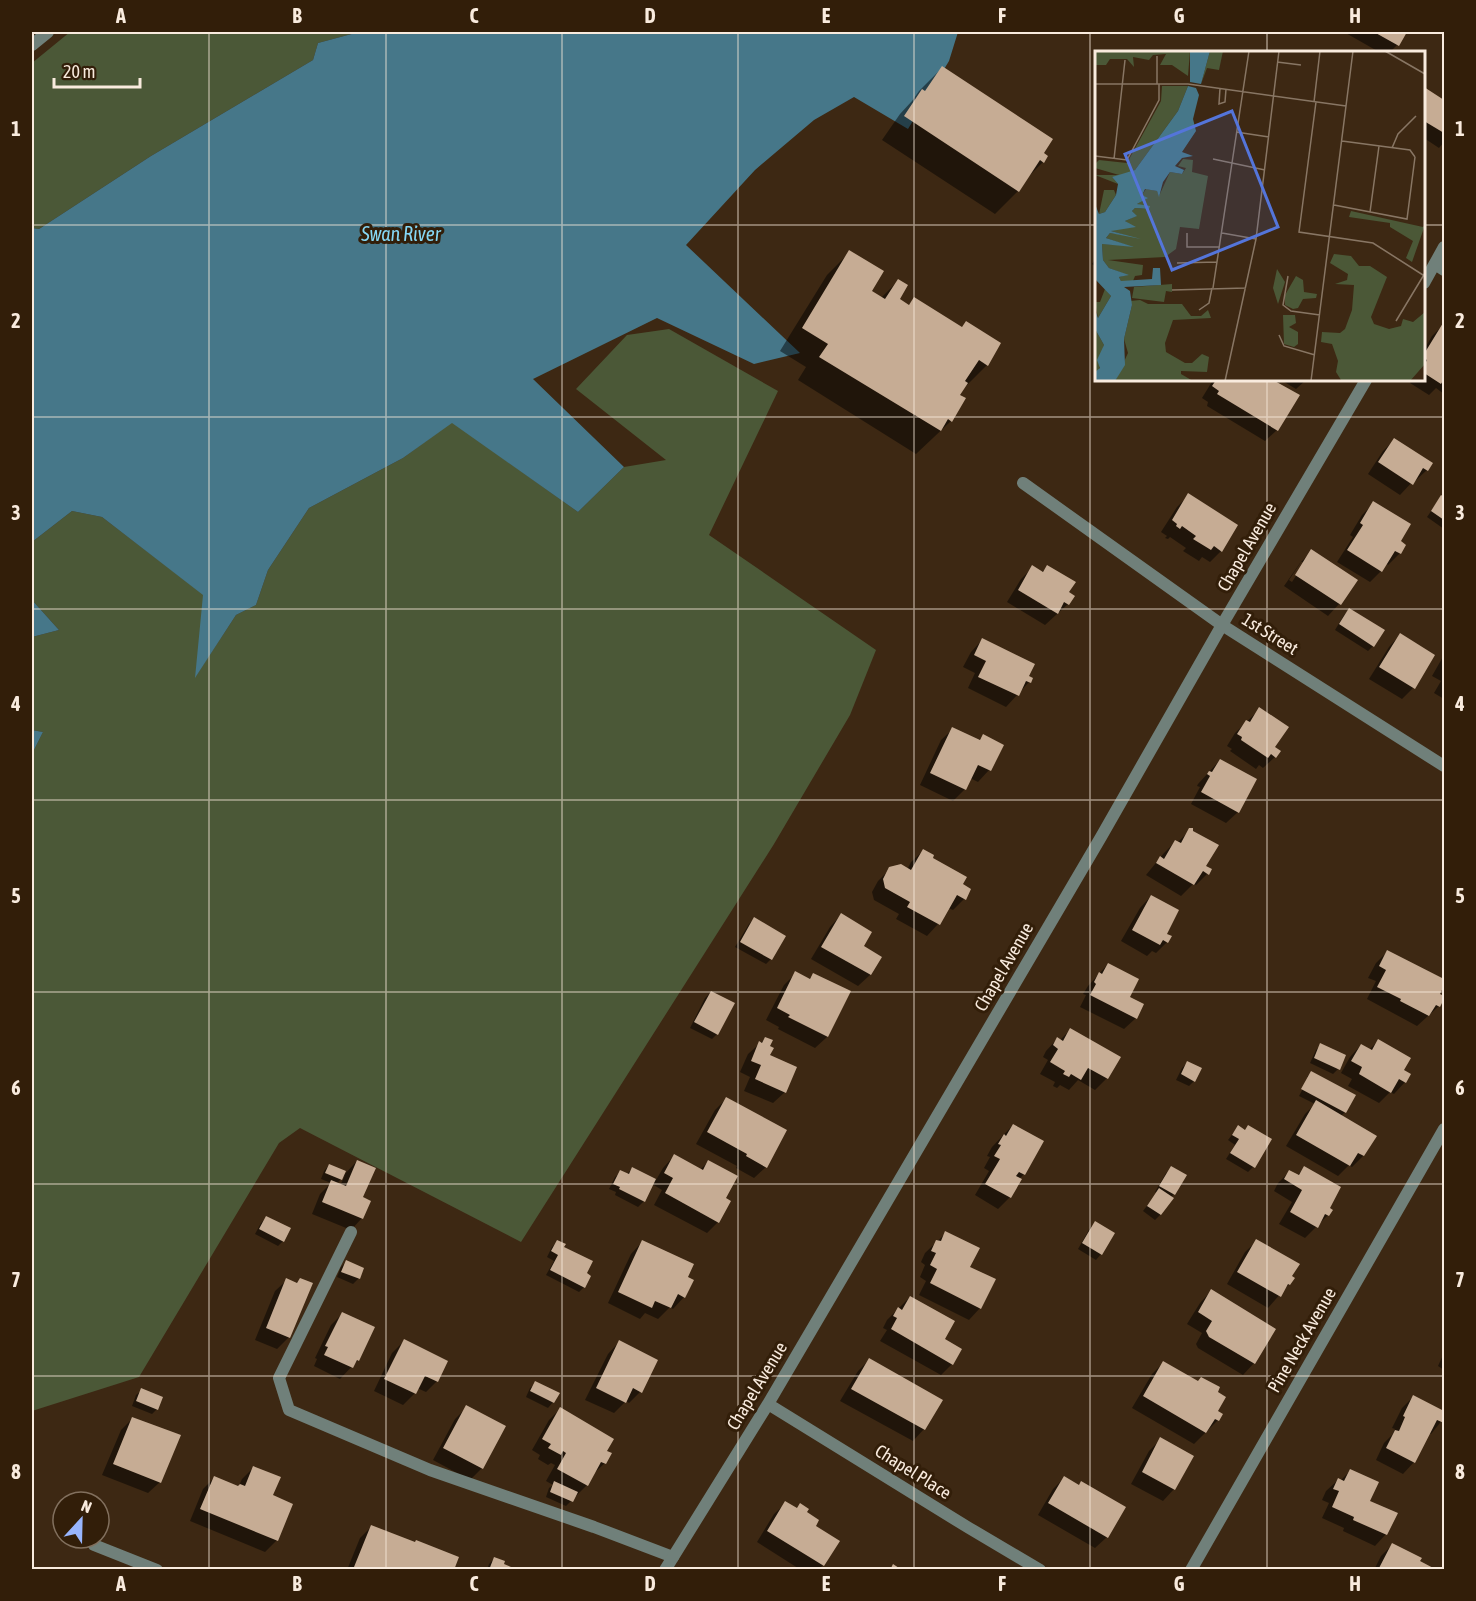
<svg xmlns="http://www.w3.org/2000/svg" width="1476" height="1601" viewBox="0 0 1476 1601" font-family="'Asap Condensed',sans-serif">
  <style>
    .green { fill: #4b5837 }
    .water { fill: #467789 }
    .shadow { fill: #0007; fill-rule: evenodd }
    .building { fill: #c6ac94 }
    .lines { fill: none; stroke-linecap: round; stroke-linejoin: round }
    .lane { stroke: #70807a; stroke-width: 12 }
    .street { stroke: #70807a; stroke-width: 12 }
    .grid { fill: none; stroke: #f9ebde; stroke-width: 1.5; stroke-opacity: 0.55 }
    .labels { text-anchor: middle; stroke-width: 6; stroke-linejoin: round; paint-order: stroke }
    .street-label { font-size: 18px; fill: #f9ebde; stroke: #321e09 }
    .water-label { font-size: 20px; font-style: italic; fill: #85d7f4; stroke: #321e09 }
    .inset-road { fill: none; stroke: #887664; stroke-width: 1.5 }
    .view { fill: #5475da; fill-opacity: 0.15; stroke: #5475da; stroke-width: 3 }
    .inset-edge { fill: none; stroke: #f9ebde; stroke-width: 3 }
    .neatline { fill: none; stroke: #f9ebde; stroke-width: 2 }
    .grid-label { font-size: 20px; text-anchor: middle; font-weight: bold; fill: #f9ebde }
  </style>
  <rect width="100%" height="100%" fill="#3d2813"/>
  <path class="green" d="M70 32H359L318 43 313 60 151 156 39 229 32 228V63Z
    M669 329 778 391 709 535 876 650 850 715 774 844 521 1242 300 1128 279 1143 139 1377 32 1411V753L34 750 43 732 32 730V637L59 630 32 600V542L72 511 102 517 204 595 196 676 236 615 256 605 268 570 309 508 403 458 452 422 578 512 624 467 666 460 576 389 627 335Z"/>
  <path class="water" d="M359 32H958L949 61 908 129 854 97 814 120 755 170 686 245 800 353 754 364 657 318 533 379 624 467 578 512 452 423 403 458 309 508 268 570 256 605 236 615 195 678 203 595 102 517 72 511 32 542V228L39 229 151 156 313 60 318 43Z
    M32 600 59 630 32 637Z
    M32 730 43 732 34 750 32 753Z"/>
  <path class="shadow" d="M1344 32H1405L1397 45 1390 52H1379Z
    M942 68 1042 153 1043 162 1025 180 1018 191 995 214 882 140 900 114 912 101 919 91Z
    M1424 89 1444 101V142L1439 148 1424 138Z
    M850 252 870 291 881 298 898 281V299L908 306 914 299 961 328 966 323 987 365 963 389 958 396 951 421 916 454 798 380 806 367 780 351 827 275Z
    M1096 258V267L1092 264Z
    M1443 325 1444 326V394L1436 388 1429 395 1410 383 1412 380H1424V350L1432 336Z
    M1213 380H1271L1298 396 1277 430 1265 441 1207 406 1208 402 1202 398Z
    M1281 380H1306L1296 389Z
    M1394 440 1427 470 1415 481 1414 480 1400 495 1368 474 1383 451Z
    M1189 495 1221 551 1210 562 1202 557 1199 561 1183 551 1186 548 1170 537 1168 539 1165 538 1167 536 1161 532 1177 507Z
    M1441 497 1444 499V529L1427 517Z
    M1374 503 1399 542 1404 545 1400 553 1388 565 1386 563 1381 571 1370 582 1337 562 1353 537 1350 535 1362 515Z
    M1312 551 1356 580 1339 604 1328 616 1284 586 1300 563ZM1301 562H1305L1292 582 1289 580Z
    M1033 567 1042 572 1047 567 1067 593 1068 604 1045 625 1007 602 1021 579Z
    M1349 610 1373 646 1368 651 1335 630 1344 615Z
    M1400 635 1413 688 1402 699 1369 679 1389 647Z
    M982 640 1029 682 1006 707 968 688 975 673 963 667 971 652Z
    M1444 655V699L1434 693 1441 681 1432 676Z
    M1260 709 1273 748 1275 757 1263 768 1259 765 1256 769 1230 751 1232 749 1227 746 1235 733Z
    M953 729 978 741 983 736 1002 745 989 770 978 782 970 778 965 789 953 801 920 785 941 740Z
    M1220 760 1238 812 1226 823 1191 804 1200 787 1197 786 1198 784Z
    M1190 830 1207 874 1196 885 1193 884 1181 896 1146 875 1164 853 1175 842 1177 843Z
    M923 851 961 885 964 899 953 910 948 908 938 924 927 936 896 919 899 914 874 900 872 892 878 881 890 869 907 870 911 862Z
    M1151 896 1167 942 1156 953 1152 951 1147 956 1121 941 1140 908Z
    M841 915 862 947 880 957 870 975 858 986 811 959 830 927Z
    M754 919 771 959 766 964 735 947 749 924Z
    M1387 952 1444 981 1438 994 1439 1006 1417 1026 1367 999 1376 981 1368 978 1376 963Z
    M1108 964 1128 998 1136 1018 1124 1029 1080 1007 1086 995 1083 994 1088 986Z
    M796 973 808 980 814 974 849 992 827 1037 815 1048 778 1029 779 1027 766 1020 784 985Z
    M711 992 717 1034 712 1039 690 1028 705 998Z
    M1070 1030 1119 1058 1107 1078 1095 1090 1078 1080 1069 1090 1060 1085 1057 1088 1053 1086 1055 1082 1040 1074 1048 1060 1043 1057 1046 1051 1057 1039 1059 1041Z
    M766 1038 768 1056 785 1092 773 1103 744 1091 750 1077 740 1072 748 1054Z
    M1378 1041 1402 1071 1405 1082 1394 1094 1390 1092 1379 1103 1348 1086 1352 1079 1341 1073 1350 1057 1361 1045 1369 1050Z
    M1321 1045 1338 1069 1333 1074 1310 1063 1316 1050Z
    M1187 1063 1194 1081 1189 1086 1176 1080 1182 1068Z
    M1311 1073 1345 1112 1341 1116 1363 1156 1352 1167 1349 1165 1338 1176 1286 1146 1305 1114 1315 1104 1299 1096 1309 1077H1307Z
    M726 1099 766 1167 754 1178 736 1168 737 1166 696 1144 715 1110Z
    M1013 1125 1024 1174 1019 1179 1010 1197 998 1209 975 1195 989 1171 984 1168 990 1157 987 1156 992 1147Z
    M1238 1127 1244 1131 1270 1140 1253 1167 1248 1172 1226 1159 1235 1145 1228 1140Z
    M674 1156 700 1170 708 1162 724 1198 718 1222 707 1233 654 1205 662 1190 652 1184 644 1201 638 1207 615 1195 616 1192 609 1189 615 1177 621 1172 627 1174 633 1168 656 1180 663 1168Z
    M357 1161 362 1218 351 1230 312 1214 320 1194 331 1183 321 1179 324 1171 329 1165 342 1177ZM345 1175 340 1186 336 1184Z
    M1172 1168 1185 1176 1160 1215 1155 1220 1143 1211 1157 1193 1155 1192 1166 1173Z
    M1304 1168 1327 1208 1328 1215 1305 1238 1279 1224 1292 1202 1274 1191 1278 1183 1289 1172 1297 1176Z
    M267 1217 283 1241 278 1246 255 1234 261 1223Z
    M1095 1223 1101 1254 1096 1260 1078 1249 1090 1228Z
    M946 1233 969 1267 980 1308 969 1320 919 1295 926 1281 920 1277 925 1265 921 1262 925 1253Z
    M1257 1241 1290 1277 1289 1284 1268 1308 1227 1284 1245 1252Z
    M557 1242 585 1274 584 1287 579 1292 546 1275 554 1261 547 1257 552 1247Z
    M642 1242 686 1278 684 1297 673 1309 670 1307 658 1319 645 1313 640 1319 608 1303 631 1254Z
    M346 1262 362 1269 358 1279 353 1284 337 1277 341 1267Z
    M300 1279 289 1337 277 1349 255 1340 275 1291 287 1280 296 1284Z
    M1211 1291 1254 1363 1243 1375 1198 1348 1196 1344 1202 1333 1187 1324 1200 1303Z
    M910 1297 943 1340 952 1364 941 1375 880 1341 887 1330 883 1328 887 1320Z
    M342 1314 358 1360 340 1379 314 1366 317 1359 315 1358 331 1325Z
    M404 1341 437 1381 426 1392 417 1388 415 1393 403 1405 374 1391 392 1353Z
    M619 1342 640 1392 629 1403 626 1401 614 1413 585 1400 608 1354Z
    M1444 1353V1370L1438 1366Z
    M869 1360 924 1429 913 1441 840 1401 858 1371Z
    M1163 1363 1216 1412 1218 1420 1194 1444 1132 1408 1152 1374Z
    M536 1383 553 1402 548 1408 526 1397 530 1388Z
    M142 1390 157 1409 152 1414 132 1406 136 1395Z
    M1413 1397 1444 1413V1418L1431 1434 1429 1433 1414 1462 1403 1474 1376 1460 1384 1443 1392 1435 1395 1429 1392 1428 1402 1408Z
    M467 1407 504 1427 481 1469 470 1480 433 1460 455 1419Z
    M560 1409 605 1451V1463L593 1474 586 1486 566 1506 546 1497 549 1488 553 1485 546 1481 555 1465 551 1463 548 1465 538 1459 540 1455 532 1450 549 1420Z
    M133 1418 160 1482 148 1493 102 1475 121 1430Z
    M1161 1439 1174 1489 1163 1501 1131 1484 1149 1451Z
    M254 1467 271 1496 291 1505 276 1541 265 1552 190 1521 203 1489 214 1478 238 1488 242 1479Z
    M1350 1471 1386 1534 1375 1546 1343 1531 1344 1528 1322 1518 1329 1503 1322 1500 1326 1491 1338 1480 1340 1481Z
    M1064 1478 1107 1537 1095 1548 1038 1515 1053 1489Z
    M786 1503 805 1513 814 1526 823 1565 818 1570H801L757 1542 774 1514Z
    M371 1527 453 1570H347L360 1538Z
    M1392 1545 1418 1562 1433 1570H1374L1381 1556Z
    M494 1559 502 1565 509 1570H487L489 1564Z"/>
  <path class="building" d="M1374 32H1407L1399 46Z
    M942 66 1053 139 1044 153 1048 156 1044 163 1040 160 1019 192 904 116 922 89 925 91Z
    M1424 87 1444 100V133L1424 121Z
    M849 250 884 271 872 291 885 299 898 279 908 285 900 299 909 305 914 297 962 327 966 321 1001 343 988 366 979 360 965 381 968 383 960 395 966 398 952 422 948 419 941 431 819 357 828 344 802 328Z
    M1443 323 1444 324V379L1441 384 1424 373V366L1427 360 1424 358V354Z
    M1216 380H1273L1300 395 1278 431 1217 394 1219 391 1212 386Z
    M1394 438 1433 463 1428 471 1423 468 1413 485 1378 462Z
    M1188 493 1238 525 1222 552 1214 546 1211 550 1193 539 1196 536 1182 526 1180 529 1176 526 1177 524 1172 520Z
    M1441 495 1444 497V520L1431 511Z
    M1373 501 1411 524 1401 541 1406 545 1401 554 1395 551 1382 572 1347 550 1363 525 1360 523Z
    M1311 549 1358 580 1341 605 1295 575Z
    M1032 565 1043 572 1047 565 1076 582 1069 592 1075 596 1069 605 1064 602 1058 614 1018 590Z
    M1349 608 1385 630 1374 647 1339 624Z
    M1400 633 1435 655 1415 689 1379 667Z
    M982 638 1035 664 1029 676 1033 678 1031 683 1026 681 1019 696 978 677 986 661 974 655Z
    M1259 707 1289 727 1275 747 1281 751 1276 758 1271 754 1268 758 1241 740 1242 737 1237 734 1246 720 1250 722Z
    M952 727 980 740 983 734 1004 745 991 771 978 765 966 790 930 773Z
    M1220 759 1257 779 1239 813 1201 792 1210 776 1207 774 1209 771 1212 772Z
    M1189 828H1193V831L1219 845 1206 866 1212 869 1209 875 1203 871 1194 885 1156 863 1160 856 1164 859 1175 840 1181 843Z
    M923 849 934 855 933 858 967 877 963 884 971 889 966 900 957 895 940 925 907 907 910 902 885 888 883 879 889 867 901 864 911 870Z
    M1151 895 1179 910 1167 934 1172 936 1168 943 1163 940 1160 945 1132 930Z
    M841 913 872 932 864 946 882 957 871 975 821 947Z
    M754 917 786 936 772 960 740 942Z
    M1387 950 1444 979V986L1440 994 1444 996V999L1440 1007 1436 1005 1429 1016 1400 1001 1401 999 1377 987 1386 970 1379 966Z
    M1108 963 1139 979 1130 997 1144 1004 1137 1019 1090 995 1096 984 1094 982 1099 972 1102 974Z
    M795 971 810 979 813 973 851 991 828 1037 788 1017 790 1015 777 1008Z
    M711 991 735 1003 718 1035 694 1022Z
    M1070 1028 1121 1057 1108 1079 1088 1068 1081 1080 1071 1074 1069 1077 1063 1074 1065 1071 1050 1062 1058 1049 1053 1045 1057 1037 1063 1041Z
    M765 1037 773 1040 770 1046 774 1048 770 1055 797 1067 786 1093 755 1079 761 1065 751 1061 759 1041 762 1043Z
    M1378 1039 1411 1058 1404 1070 1411 1074 1406 1083 1399 1079 1391 1093 1359 1074 1362 1067 1351 1061 1361 1044 1372 1050Z
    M1320 1043 1346 1055 1340 1070 1314 1058Z
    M1187 1061 1202 1068 1195 1082 1181 1074Z
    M1311 1071 1356 1095 1346 1113 1301 1089Z
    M726 1097 787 1130 767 1168 746 1156 747 1154 707 1132Z
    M1316 1100 1377 1136 1364 1156 1358 1153 1350 1166 1296 1135Z
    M1013 1124 1044 1141 1025 1175 1019 1172 1016 1176 1022 1179 1011 1198 985 1184 1000 1159 994 1156 1001 1145 998 1144 1004 1134 1006 1136Z
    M1238 1125 1245 1130 1248 1125 1272 1139 1255 1168 1230 1153 1239 1139 1232 1135Z
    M674 1154 703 1170 708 1160 738 1176 726 1198 731 1201 719 1223 665 1193 673 1178 664 1173Z
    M357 1160 376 1168 363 1197 371 1201 363 1219 322 1202 331 1180 346 1186Z
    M329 1164 346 1171 342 1180 325 1173Z
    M1171 1166 1187 1175 1175 1195 1159 1186Z
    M1304 1166 1341 1187 1330 1208 1333 1210 1329 1216 1325 1214 1318 1228 1290 1212 1302 1190 1284 1179 1289 1170 1299 1175Z
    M632 1167 656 1179 645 1202 619 1189 620 1187 613 1184 620 1170 629 1174Z
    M1159 1188 1174 1198 1161 1215 1147 1206Z
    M266 1216 291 1228 284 1242 259 1229Z
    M1095 1221 1115 1233 1102 1255 1082 1243Z
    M945 1231 980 1248 970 1267 996 1279 981 1309 930 1283 937 1269 930 1265 936 1253 931 1251 936 1240 941 1241Z
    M1256 1239 1300 1264 1292 1276 1295 1278 1290 1285 1288 1284 1281 1297 1237 1272Z
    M557 1240 566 1244 564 1247 593 1261 587 1273 591 1276 585 1288 550 1270 558 1255 551 1251Z
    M642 1240 694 1264 688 1277 694 1280 685 1298 678 1294 671 1308 655 1301 652 1308 618 1292Z
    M346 1260 364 1268 360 1279 341 1272Z
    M286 1278 297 1283 300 1278 313 1283 290 1338 266 1328Z
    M1211 1289 1276 1329 1255 1364 1209 1337 1206 1331 1212 1321 1198 1312Z
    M910 1296 955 1321 945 1339 962 1349 953 1365 891 1329 897 1318 893 1316 898 1307 902 1310Z
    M342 1312 375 1327 359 1361 357 1360 353 1368 324 1355 328 1347 325 1346Z
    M404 1339 448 1361 438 1382 425 1376 416 1394 384 1379Z
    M619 1340 658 1360 642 1393 633 1388 626 1403 596 1388Z
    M869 1358 943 1400 925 1430 851 1389Z
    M1163 1361 1198 1381 1201 1377 1220 1387 1218 1392 1226 1397 1218 1411 1223 1414 1219 1421 1215 1419 1206 1433 1143 1396Z
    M535 1381 560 1393 554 1403 530 1391Z
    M141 1388 163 1397 158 1410 136 1401Z
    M1413 1395 1444 1411V1423L1437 1420 1415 1463 1386 1448 1395 1430 1399 1431 1405 1417 1403 1416Z
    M466 1405 506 1426 483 1469 443 1448Z
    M560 1407 614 1439 607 1451 612 1453 606 1464 601 1462 588 1486 557 1469 566 1453 563 1451 561 1455 548 1448 551 1444 542 1439Z
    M132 1417 181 1435 161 1483 113 1464Z
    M1160 1437 1194 1456 1175 1490 1142 1472Z
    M253 1466 281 1477 273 1495 293 1504 278 1541 200 1509 214 1476 238 1486 240 1484 245 1486Z
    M1350 1469 1379 1482 1370 1501 1398 1513 1387 1535 1353 1520 1354 1517 1332 1507 1339 1491 1333 1489 1338 1478 1344 1481Z
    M1064 1476 1079 1485 1081 1481 1126 1507 1108 1538 1048 1503Z
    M554 1481 578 1492 573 1502 550 1492Z
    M785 1501 797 1508 800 1503 809 1509 807 1512 819 1520 816 1526 840 1541 824 1566 767 1531Z
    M371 1525 415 1542 416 1540 459 1557 454 1570H361L354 1567Z
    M1392 1543 1422 1558 1420 1561 1437 1570H1378Z
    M494 1557 505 1561 504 1564 511 1567 510 1570H489Z
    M893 1564 902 1570H890Z"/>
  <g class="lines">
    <path class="lane" d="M1435 264 1444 270
      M351 1232 279 1378 289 1410 430 1470 594 1527 673 1557"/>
    <path class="street" d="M32 45 48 32
      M1424 283 1444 247
      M1023 483 1222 625 1444 766
      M768 1404 969 1528 1040 1570
      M94 1545 157 1570
      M665 1570 768 1404 1101 837 1222 625 1366 380
      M1191 1570 1444 1129"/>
  </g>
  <path class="grid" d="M209 32V1570M386 32V1570M562 32V1570M738 32V1570M914 32V1570M1090 32V1570M1267 32V52M32 225H1096M1424 225H1444M1267 380V1570M32 417H1444M32 609H1444M32 800H1444M32 992H1444M32 1184H1444M32 1376H1444"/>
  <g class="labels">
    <g class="street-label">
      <text transform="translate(1247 547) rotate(-60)" y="6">Chapel Avenue</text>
      <text transform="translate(1270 634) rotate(32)" y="6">1st Street</text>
      <text transform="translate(1004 967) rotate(-60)" y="6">Chapel Avenue</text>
      <text transform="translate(1302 1340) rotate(-60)" y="6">Pine Neck Avenue</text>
      <text transform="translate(757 1386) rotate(-59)" y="6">Chapel Avenue</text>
      <text transform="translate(913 1472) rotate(32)" y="6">Chapel Place</text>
    </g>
    <g class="water-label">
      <text x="401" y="241">Swan River</text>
    </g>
  </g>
  <g transform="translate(1095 51)">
    <rect width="330" height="330" fill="#3d2813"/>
    <path d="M0 0H95L93 25 77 14H65L71 3 58 4 54 9 38 6 39 16 32 8H15L11 14H0ZM115 0H128L124 19 112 17 106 33ZM67 35H93L83 60 40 119 25 126H17L23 133 0 124H24L0 117V113L4 109 32 112 66 50ZM88 108 98 109 97 121 113 125 104 178 85 176 81 198 70 206 13 209 48 214 47 224 40 225 38 230H26L24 226 32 224 14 217 8 209 7 193 31 194 11 187 15 182 30 184 16 180 20 177 38 176 30 170 41 165 37 160 40 157 54 158 42 153 52 147 47 144 51 138 62 140 64 145 75 121 87 123 91 117 83 115ZM9 139H19L21 144 10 161 4 163ZM256 160 328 176 330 174 317 211 311 207 318 190 295 176V172L254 166ZM239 203 256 205 264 215H275L292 226 276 266 279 273 294 278 306 275 308 268 318 271 330 261V313L315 330H238L246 329 241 321 243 310 237 293 226 291 227 281 245 282 250 278 257 259 259 234 240 233 252 229 253 223 235 212ZM182 218 190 231 183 253 178 237ZM201 225 208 229 209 241 222 243 221 247 208 248 203 257 198 258 190 254V244ZM77 233V241L71 240 69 251 37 247 39 236ZM10 238 16 245 3 267 0 251H5ZM45 249 53 253H87L96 265H106L113 259 116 267 78 269 70 292 71 301 90 312H97L107 303 114 306 112 321 86 320V323L98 330H20L33 302 29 288 37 254 35 250ZM188 264H200L201 272 194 276 203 281V293L199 296 189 293ZM0 278 9 294 4 320 0 321Z" fill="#4b5837"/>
    <path d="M95 0H115L106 33 95 31ZM93 35 101 37 104 44 98 68 101 80 87 101 98 105 87 107 80 115 89 119 87 123 75 121 68 131 64 146 62 140 50 138 47 144 53 147 42 153 55 155 54 158 40 157 37 160 42 165 30 170 41 176 16 180 46 188 15 182 11 187 39 196 7 193 8 209 14 217 34 224 24 226 26 230 57 228 58 217H65L66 234 29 236 35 240 37 254 29 288 30 314 20 330H0V321L5 317 2 309 9 294 0 278V259L3 267 16 245 0 228V153L4 163 10 161 21 144 23 133 17 126 40 119 83 60Z" fill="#467789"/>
    <path class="inset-road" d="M290 0 330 23M62 5V33M182 11 206 14M0 33H93L251 55M125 37 124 53 130 51 131 38M219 51 225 0M221 51 204 181 278 192 328 224M141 81 174 86M247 90 315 99 320 106M297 97 303 83 321 65M0 105 32 109 64 49V33M19 108 30 9M118 108 170 119M239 154 312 168 320 106M275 161 284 95M92 182V196H124M127 182 161 188M82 212 122 211M193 225 188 254 196 260 225 264M118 237 154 0M77 239 151 237M104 259 114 252 117 237M301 270 330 222M184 284 189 295 220 304M130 330 161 188 184 0M216 330 258 0"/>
    <path class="view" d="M137 60 183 176 77 219 30 103Z"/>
    <rect width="330" height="330" class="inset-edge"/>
  </g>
  <rect width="1476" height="1601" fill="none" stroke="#321e09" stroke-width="66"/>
  <g transform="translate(81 1520) rotate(22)"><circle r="28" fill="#321e09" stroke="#82705e" stroke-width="1.5"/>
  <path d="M0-4.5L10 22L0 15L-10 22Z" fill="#98b5fd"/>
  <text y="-9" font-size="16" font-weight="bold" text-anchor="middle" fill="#f9ebde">N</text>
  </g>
  <path d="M54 78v9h86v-9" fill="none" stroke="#f9ebde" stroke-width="3"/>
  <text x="63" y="78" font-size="18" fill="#f9ebde" stroke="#321e09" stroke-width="4.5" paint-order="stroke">20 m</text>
  <rect x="33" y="33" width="1410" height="1535" class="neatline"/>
  <g class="grid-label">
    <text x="121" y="23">A</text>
    <text x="297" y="23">B</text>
    <text x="474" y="23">C</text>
    <text x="650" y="23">D</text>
    <text x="826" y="23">E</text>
    <text x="1002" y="23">F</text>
    <text x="1179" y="23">G</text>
    <text x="1355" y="23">H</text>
    <text x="16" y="136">1</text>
    <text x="1460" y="136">1</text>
    <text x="16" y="328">2</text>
    <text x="1460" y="328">2</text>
    <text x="16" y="520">3</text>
    <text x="1460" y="520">3</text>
    <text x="16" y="711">4</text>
    <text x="1460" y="711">4</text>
    <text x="16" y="903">5</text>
    <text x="1460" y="903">5</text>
    <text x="16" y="1095">6</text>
    <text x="1460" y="1095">6</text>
    <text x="16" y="1287">7</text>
    <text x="1460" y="1287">7</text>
    <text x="16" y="1479">8</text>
    <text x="1460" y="1479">8</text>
    <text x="121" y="1591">A</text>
    <text x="297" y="1591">B</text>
    <text x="474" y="1591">C</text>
    <text x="650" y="1591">D</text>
    <text x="826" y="1591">E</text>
    <text x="1002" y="1591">F</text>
    <text x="1179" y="1591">G</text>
    <text x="1355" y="1591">H</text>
  </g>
</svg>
